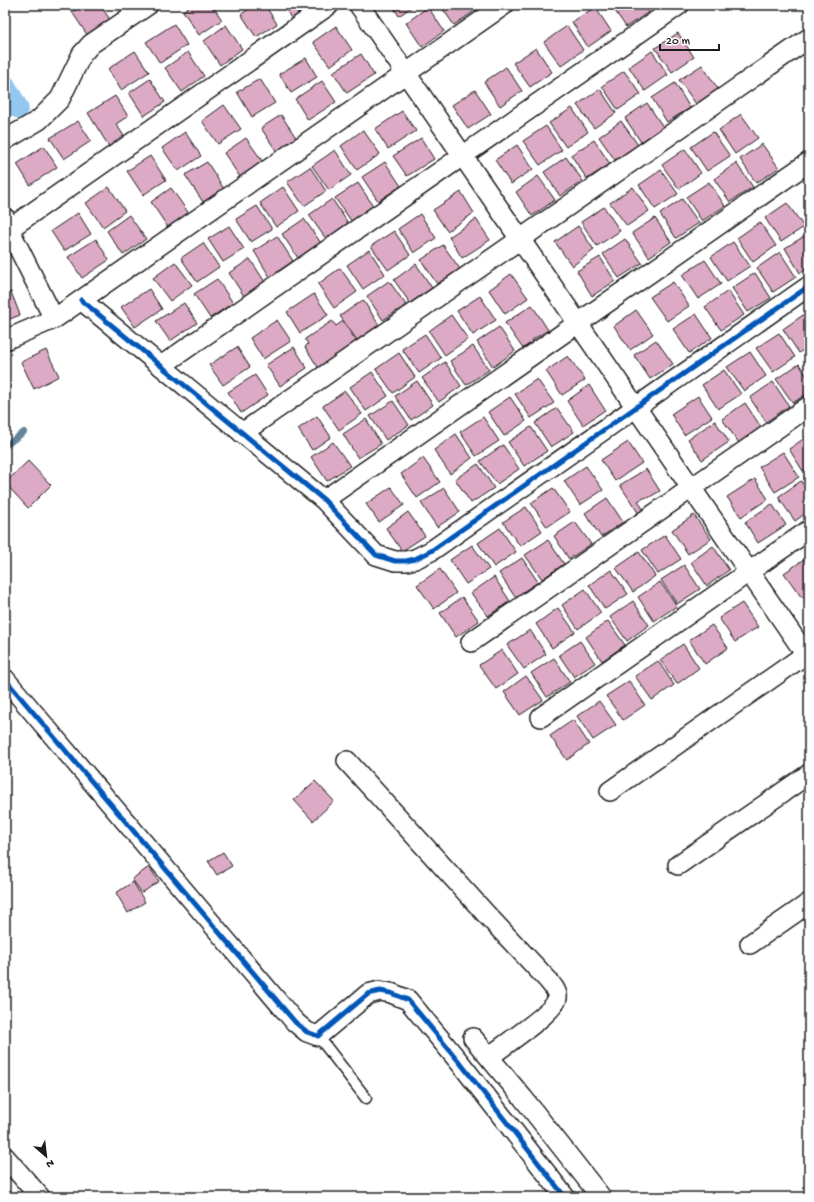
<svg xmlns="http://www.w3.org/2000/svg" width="814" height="1202" viewBox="0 0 814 1202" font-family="'Gochi Hand',sans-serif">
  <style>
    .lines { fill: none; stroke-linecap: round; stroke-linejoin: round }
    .stream { stroke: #63839b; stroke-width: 6 }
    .canal { stroke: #92c8f0; stroke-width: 21 }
    .building { fill: #ddaac5; stroke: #1c1c1c }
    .service-casing { stroke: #1c1c1c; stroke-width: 13 }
    .minor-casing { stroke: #1c1c1c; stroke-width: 22 }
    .service { stroke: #fff; stroke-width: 10 }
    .minor { stroke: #fff; stroke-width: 19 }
    .cycleway-casing { stroke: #fff; stroke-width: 8 }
    .cycleway { stroke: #0057b8; stroke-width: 5 }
  </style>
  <rect width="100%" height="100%" fill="#fff"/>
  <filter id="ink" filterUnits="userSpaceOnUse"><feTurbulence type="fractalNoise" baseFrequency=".025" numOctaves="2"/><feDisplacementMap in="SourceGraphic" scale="8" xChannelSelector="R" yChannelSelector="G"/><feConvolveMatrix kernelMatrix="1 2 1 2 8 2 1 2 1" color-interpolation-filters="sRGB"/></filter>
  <g filter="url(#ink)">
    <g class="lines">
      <path class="stream" d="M5 446 24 432"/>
      <path class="canal" d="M5 85 18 108"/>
    </g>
    <path class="building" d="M83 5H100L111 21 88 36 72 12Z
      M121 5H135L125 11Z
      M191 5H212L222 20 199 35 183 11Z
      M256 5H265L277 24 256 37 241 14Z
      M283 5H298L294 7 298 14 310 7 294 23Z
      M392 5H414L399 16Z
      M440 5H473L476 10 454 25Z
      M611 5H644L649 12 626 27Z
      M428 7 444 31 422 47 406 23Z
      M595 7 611 31 588 47 572 22Z
      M174 24 187 45 160 63 146 42Z
      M226 25 242 49 220 65 204 41Z
      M336 26 352 50 330 66 313 42Z
      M567 26 583 50 561 66 544 42Z
      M678 33 694 57 672 72 655 48Z
      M536 48 552 72 530 87 513 63Z
      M135 51 149 72 121 90 108 69Z
      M652 51 668 75 645 91 629 67Z
      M188 52 204 76 182 92 165 68Z
      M361 54 374 75 347 93 333 72Z
      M306 58 317 77 291 93 279 74Z
      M702 65 718 89 696 104 679 80Z
      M506 67 522 91 500 106 484 82Z
      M624 71 641 94 618 110 602 86Z
      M150 79 165 102 144 116 129 93Z
      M260 79 275 103 252 117 237 92Z
      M322 81 336 102 308 120 295 99Z
      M675 83 690 108 667 122 652 98Z
      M600 89 616 113 594 128 577 105Z
      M475 90 491 114 468 129 452 105Z
      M115 96 128 116 116 124 126 139 110 148 88 113Z
      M647 103 663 127 641 142 625 118Z
      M224 105 241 129 218 144 202 121Z
      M572 108 588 132 566 147 549 123Z
      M402 111 416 131 388 149 375 129Z
      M741 114 758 138 735 154 719 130Z
      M281 115 297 139 277 152 261 128Z
      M78 121 91 141 64 159 50 138Z
      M621 121 638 145 615 160 599 137Z
      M546 126 562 150 540 165 523 141Z
      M363 130 380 154 357 170 341 146Z
      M185 132 201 156 178 171 162 148Z
      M713 132 730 156 707 171 691 147Z
      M246 138 263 162 240 177 224 153Z
      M421 138 434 159 407 176 393 156Z
      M594 140 610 164 587 179 571 155Z
      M762 144 779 168 756 183 740 159Z
      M517 145 533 169 511 184 495 160Z
      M44 146 57 167 30 185 17 164Z
      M685 149 701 173 679 189 662 165Z
      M335 150 351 175 329 190 312 166Z
      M150 156 166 180 143 195 127 171Z
      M566 157 583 181 560 196 544 172Z
      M207 162 224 189 203 202 185 175Z
      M385 162 401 186 378 201 362 177Z
      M736 163 753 187 730 202 714 179Z
      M310 167 326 191 304 206 287 182Z
      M661 170 678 194 655 209 639 185Z
      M538 176 555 200 532 216 516 192Z
      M709 182 725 206 702 221 686 197Z
      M358 183 374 207 352 222 335 198Z
      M109 187 125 211 103 227 86 203Z
      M283 187 299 211 276 227 260 203Z
      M633 187 649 211 627 226 610 203Z
      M171 188 190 215 169 229 151 202Z
      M461 192 474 213 447 231 433 210Z
      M332 199 348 223 326 239 309 215Z
      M682 199 699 223 676 238 660 214Z
      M787 203 804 227 781 242 765 218Z
      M257 206 272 229 251 242 236 219Z
      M604 207 620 231 597 246 581 222Z
      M78 213 91 234 64 251 51 231Z
      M420 214 436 238 414 253 398 229Z
      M129 215 146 239 123 255 107 231Z
      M655 218 671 242 649 257 632 233Z
      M304 219 321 243 298 258 282 234Z
      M476 219 490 240 462 258 449 237Z
      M760 222 776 246 753 262 737 238Z
      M229 226 244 249 223 262 208 239Z
      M578 226 594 250 572 266 555 242Z
      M394 231 410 255 388 270 371 246Z
      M808 234 809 268 800 273 785 248Z
      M277 236 293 261 270 277 254 251Z
      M96 239 109 260 82 278 68 257Z
      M625 239 642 263 619 278 603 254Z
      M733 242 750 266 727 281 711 257Z
      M203 243 219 267 197 282 181 258Z
      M443 245 460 269 437 284 421 260Z
      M369 250 385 274 363 289 347 265Z
      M780 252 796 277 773 292 757 268Z
      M600 257 615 281 592 296 577 271Z
      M250 259 265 282 244 296 229 273Z
      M705 260 721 284 698 299 682 275Z
      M175 262 192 285 170 301 153 278Z
      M416 264 432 288 410 303 394 280Z
      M340 268 357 292 334 308 318 284Z
      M755 273 771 298 748 312 732 288Z
      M511 274 528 298 505 314 489 290Z
      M217 279 233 303 210 318 194 294Z
      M389 281 406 305 383 320 367 296Z
      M673 282 689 306 667 321 650 297Z
      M149 289 162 309 135 327 121 307Z
      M728 291 744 315 721 330 705 307Z
      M11 292 20 315 5 321V294Z
      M314 294 328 315 300 333 287 312Z
      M480 296 496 320 473 335 457 311Z
      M363 300 379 325 357 340 340 316Z
      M184 303 197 323 170 341 156 321Z
      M532 305 548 330 532 340 536 346 526 353 505 323Z
      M636 310 653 334 630 350 614 326Z
      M806 313 809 318V346L799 353 783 329Z
      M696 314 712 338 689 353 673 329Z
      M451 315 468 339 445 355 429 331Z
      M277 320 291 341 263 359 250 338Z
      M332 321 336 326 343 321 360 347 321 372 305 347 308 344 305 339Z
      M499 327 515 351 493 367 477 342Z
      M779 333 795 357 773 372 756 348Z
      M425 334 441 358 419 373 402 349Z
      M656 340 673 364 650 379 634 355Z
      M473 346 489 370 466 385 450 361Z
      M237 347 250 367 223 385 209 365Z
      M294 347 307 368 280 386 266 365Z
      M46 350 59 376 34 389 21 362Z
      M750 352 766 376 744 391 727 367Z
      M399 353 415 377 393 393 376 369Z
      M568 356 585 380 562 395 546 371Z
      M809 357V365L805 359Z
      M445 362 461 386 439 402 422 378Z
      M799 364 809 379V392L793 403 776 379Z
      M724 370 741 394 718 409 702 385Z
      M372 372 388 396 366 411 350 387Z
      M255 375 268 395 241 413 228 392Z
      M537 379 554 403 531 418 515 394Z
      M417 381 433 405 411 420 395 396Z
      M773 382 789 406 766 422 750 398Z
      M589 385 605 410 583 425 567 401Z
      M345 391 362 414 339 430 323 406Z
      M698 396 712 417 684 435 671 414Z
      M510 397 526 421 504 436 488 412Z
      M393 401 409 425 386 440 370 416Z
      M745 403 761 427 739 443 722 419Z
      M557 408 574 432 551 447 535 423Z
      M317 416 331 437 312 450 298 429Z
      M483 417 499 441 476 456 460 432Z
      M366 419 381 444 358 458 343 434Z
      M715 421 729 442 702 460 688 439Z
      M531 427 547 451 524 466 508 442Z
      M456 434 472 458 450 474 434 450Z
      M809 435V467L803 471 789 449Z
      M333 442 350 466 327 481 311 457Z
      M628 442 642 463 615 481 601 460Z
      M503 445 519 469 497 484 480 461Z
      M783 452 799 477 775 492 759 467Z
      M423 458 440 482 417 498 401 474Z
      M28 461 51 485 28 508 5 483Z
      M478 464 494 488 471 503 455 479Z
      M586 466 603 490 580 505 564 481Z
      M646 469 660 491 648 498 646 497 638 501 643 509 653 503 656 507 641 517 620 485Z
      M755 479 768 499 741 517 727 497Z
      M801 481 809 493V511L795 521 778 497Z
      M391 487 404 505 379 522 366 504Z
      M444 488 460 512 437 527 421 503Z
      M553 488 570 512 547 527 531 503Z
      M607 498 623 522 601 537 585 513Z
      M772 504 786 525 758 543 745 522Z
      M526 507 542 531 520 546 503 522Z
      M408 512 425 536 402 551 386 528Z
      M694 515 711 539 688 554 672 530Z
      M575 522 591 544 569 559 554 536Z
      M500 528 516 552 494 567 478 543Z
      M665 535 681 559 658 574 642 550Z
      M548 540 564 564 542 579 525 555Z
      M472 545 489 569 466 584 450 560Z
      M713 546 729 570 707 586 691 562Z
      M639 552 655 576 633 592 616 568Z
      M808 557 809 560V592L802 598 784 573Z
      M522 558 538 582 515 597 499 573Z
      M684 565 700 589 677 604 661 580Z
      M440 569 456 593 434 609 417 585Z
      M611 570 628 594 605 609 589 585Z
      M494 577 510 601 488 616 471 593Z
      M660 582 677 606 654 621 638 597Z
      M585 589 601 613 578 629 562 605Z
      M462 597 479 621 456 637 440 613Z
      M633 601 649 625 627 641 610 617Z
      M742 603 758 627 735 642 719 618Z
      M558 608 575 632 552 648 536 624Z
      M608 621 625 645 602 661 586 637Z
      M712 625 728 648 705 664 689 640Z
      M530 630 546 654 524 669 507 645Z
      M580 641 595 663 574 677 559 655Z
      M683 644 699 668 677 684 660 660Z
      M502 650 518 674 496 689 479 665Z
      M554 658 570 682 547 697 531 673Z
      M658 661 674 685 652 700 635 676Z
      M526 676 543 700 520 715 504 692Z
      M629 681 645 705 623 720 606 696Z
      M599 701 616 725 593 740 577 716Z
      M573 720 589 744 567 760 550 736Z
      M315 781 334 801 313 821 294 800Z
      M223 852 232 866 217 875 208 861Z
      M149 867 159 881 142 893 132 879Z
      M133 882 145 902 128 913 116 893Z"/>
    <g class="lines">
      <g class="service-casing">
        <path id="service" d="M318 1036 366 1098"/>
      </g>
      <g class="minor-casing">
        <path id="minor" d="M359 5 809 659
          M5 140 39 120 60 99 82 54 91 44 148 5
          M5 218 9 229 54 319
          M5 231 9 229 329 5
          M81 300 324 500 376 555 395 561H406L415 559 431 551 809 286
          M5 340 54 319 504 5
          M161 366 679 5
          M242 433 809 38
          M324 500 809 162
          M471 642 809 406
          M5 679 295 1022 307 1032 318 1036 368 994 380 991 391 993 408 1000 461 1064 565 1197
          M541 717 809 530
          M347 761 486 914 547 979C551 984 558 991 557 998 556 1011 501 1047 489 1057
          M610 791 809 652
          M678 865 809 774
          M750 944 809 903
          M473 1038 523 1098 601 1197
          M5 1157 40 1197"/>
      </g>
      <use href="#service" class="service"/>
      <use href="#minor" class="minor"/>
      <g class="cycleway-casing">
        <path id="cycleway" d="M81 300 324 500 376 555 395 561H406L415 559 431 551 809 286
          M5 679 295 1022 307 1032 318 1036 368 994 380 991 391 993 408 1000 461 1064 565 1197"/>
      </g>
      <use href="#cycleway" class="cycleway"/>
    </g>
  </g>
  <rect width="814" height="1202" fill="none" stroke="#fff" stroke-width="20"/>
  <rect x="10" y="10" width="794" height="1182" fill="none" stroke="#1c1c1c" stroke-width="1.5" filter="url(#ink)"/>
  <g transform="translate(46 1156) rotate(152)" stroke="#ffffff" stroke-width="3" paint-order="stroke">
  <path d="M0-3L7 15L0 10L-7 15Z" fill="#1c1c1c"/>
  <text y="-6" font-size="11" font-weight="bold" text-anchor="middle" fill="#1c1c1c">N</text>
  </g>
  <path d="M660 44v6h59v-6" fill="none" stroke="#1c1c1c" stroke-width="2"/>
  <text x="666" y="44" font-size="12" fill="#1c1c1c" stroke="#ffffff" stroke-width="3" paint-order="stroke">20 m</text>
</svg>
